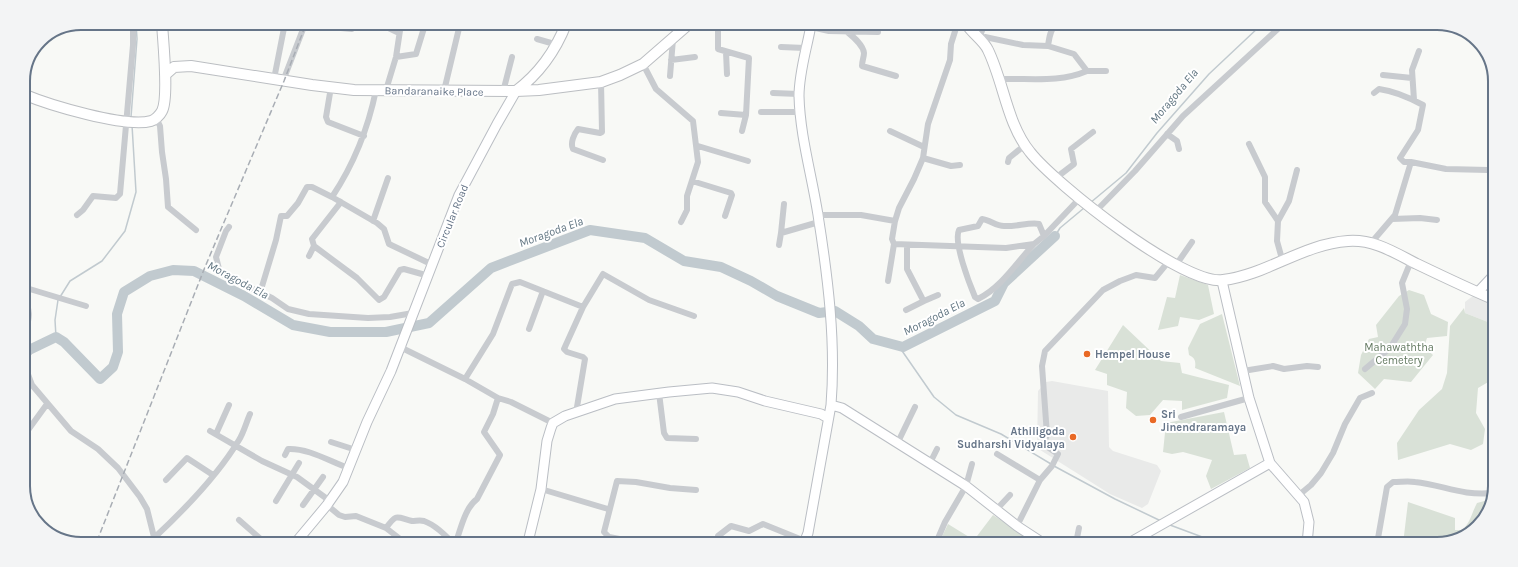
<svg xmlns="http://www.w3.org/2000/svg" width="1518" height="567" viewBox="0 0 1518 567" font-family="Karla,sans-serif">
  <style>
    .built { fill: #e9eae9 }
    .green { fill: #d9e1d7 }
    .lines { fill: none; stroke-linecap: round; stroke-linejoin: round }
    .stream { stroke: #c1cacf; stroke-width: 1.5 }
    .river { stroke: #c1cacf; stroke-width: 10 }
    .secondary-casing { stroke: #babec4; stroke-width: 11 }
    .primary-casing { stroke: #bbbec2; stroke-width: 12 }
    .street { stroke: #c8cbcf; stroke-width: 6 }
    .secondary { stroke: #fff; stroke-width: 9 }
    .primary { stroke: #fff; stroke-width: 10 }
    .rail { stroke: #a8adb4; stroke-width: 1.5; stroke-dasharray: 6 3; stroke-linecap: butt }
    .poi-dot { fill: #e96925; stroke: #fff; stroke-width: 1.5 }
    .labels { text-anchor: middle; stroke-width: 4; stroke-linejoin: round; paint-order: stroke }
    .street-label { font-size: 11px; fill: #667588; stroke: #fff }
    .park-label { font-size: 11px; fill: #647a62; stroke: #fff }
    .poi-label { font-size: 11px; font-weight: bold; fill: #667588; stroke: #fff; text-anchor: start }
    .water-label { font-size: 12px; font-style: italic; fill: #637783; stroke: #fff }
    .rim { fill: none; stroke: #667588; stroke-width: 2 }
  </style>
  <rect width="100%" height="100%" fill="#f8f9f6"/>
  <path class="built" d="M1478 292 1493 299V324L1465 313V302Z
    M1052 381 1108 391 1109 447 1113 451 1157 465 1161 471 1148 504 1142 508 1110 494 1037 448 1038 391 1046 382Z"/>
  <path class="green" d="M1180 275 1208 285 1214 314 1199 320 1180 317 1178 326 1158 330 1167 297 1175 298Z
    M1409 290 1424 295 1431 314 1448 322 1447 336 1427 338 1424 347 1433 355 1411 382 1384 379 1375 389 1358 373 1361 355 1369 339 1378 337 1376 325 1399 296Z
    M1464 308 1465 313 1493 324V367L1490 381 1478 388 1476 413 1485 429 1483 444 1471 450 1450 444 1398 460 1397 443 1419 410 1442 389 1447 373 1450 326Z
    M1222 314 1240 386 1195 368C1196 361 1195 358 1189 355L1188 348 1200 324Z
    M1123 325 1161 361 1180 363 1182 373 1229 385 1227 398 1182 410V401L1163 400 1150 415 1136 416 1126 408 1127 392 1107 385V374L1095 370Z
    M1224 412 1234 455 1246 454 1250 468 1211 489 1206 476 1212 460 1183 452 1172 454 1163 452 1166 423Z
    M1492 499V505L1470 534 1438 544H1403L1408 502 1455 518V530H1462C1470 524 1472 512 1477 503Z
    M993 515 1037 543H939L948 524 974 540Z"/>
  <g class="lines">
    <path class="stream" d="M131 117 137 39 136 23
      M1090 203 1126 173 1157 133 1209 74 1260 26
      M1055 236 1060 228 1084 208
      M60 297 70 281 102 261 125 231 136 192 132 125
      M56 337 55 320 58 300
      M898 345 934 397 956 415 1001 434 1051 464
      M1054 466 1115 499 1161 521
      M1170 525 1221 544"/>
    <path class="river" d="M23 357 29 350 56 337 64 342 100 379 113 367 118 352 117 314 124 292 150 276 173 270 194 271 244 296 293 325 330 332H386L429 323 491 268 590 230 645 238 684 261 721 267 751 281 777 296 819 313 835 311 859 326 873 339 903 347 995 301 1004 283 1055 236"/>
    <g class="secondary-casing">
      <path id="secondary" d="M1222 281 1249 398 1270 463 1304 502 1309 522 1307 544
        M1478 292 1493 276
        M831 405 842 408 966 486 1017 526 1043 543
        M297 541 327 505 343 482 367 422 391 371 459 195 497 124 516 91
        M528 542 541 489 547 441 551 428 553 423 565 416 615 399 669 392 712 388 738 392 765 401 821 414 828 418
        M804 543 808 533 831 405C836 342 828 278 818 215 812 176 800 136 799 96 799 72 807 48 811 25
        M1129 543 1270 463"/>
    </g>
    <g class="primary-casing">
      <path id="primary" d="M967 25C973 34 984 41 988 50 1004 83 1007 124 1030 152 1055 184 1184 286 1223 280 1266 275 1303 244 1348 241 1374 239 1395 253 1417 264 1442 276 1467 288 1493 299
        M165 75 174 67 191 66 312 85 354 90 516 91 539 90 601 82 620 75 643 64 689 24
        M516 91C540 73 555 52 566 24
        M23 94C49 105 125 128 151 121 155 120 160 115 162 111 169 98 163 41 162 23"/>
    </g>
    <path class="street" d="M332 24 341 28 352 29 357 24
      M380 24 399 33
      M718 24V49L749 58 746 115 742 131
      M811 27 829 31 878 32
      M846 31C852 36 863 44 864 53 864 57 862 61 862 66L896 76
      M537 39 558 45
      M979 39 985 37 1023 45 1048 46 1074 54 1087 71H1106
      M979 39 984 25
      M1048 46C1049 39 1050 29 1056 25
      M781 47 805 48
      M726 52 727 74
      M396 57 416 54 424 28
      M671 60 695 57
      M643 64 656 89 693 121 698 162 687 196V210L681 222
      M1383 75 1412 78
      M670 76 673 39
      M274 79 285 23
      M1000 79C1030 78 1059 83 1087 71
      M283 81 305 24
      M601 82 602 132 600 133 578 129C574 134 570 143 573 149L603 160
      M331 87 326 117 328 122 364 136
      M386 90 396 57 401 24
      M444 91 460 24
      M503 92 512 57
      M773 93 799 94
      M1374 93 1379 89C1394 91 1410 98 1423 105L1418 130 1400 158 1404 162H1411
      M1414 100 1412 70 1419 51
      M761 112H800
      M721 113 746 115
      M156 118 160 126 162 152 166 179 168 207 196 230
      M890 131 924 147
      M1167 134 1177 141 1179 149
      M1494 135 1493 133V105L1495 97
      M1249 144 1265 177V202L1278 221
      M698 146 748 161
      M923 158 951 166 960 165
      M1008 162 1009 158 1025 145
      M1057 177 1074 164 1071 149 1093 132
      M692 181 731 193 732 195 725 216
      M332 197C354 164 368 129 376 90
      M784 204 781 233 819 222
      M1095 212 1135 171 1183 116 1281 26
      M77 215 83 210 93 196 116 198 120 194 133 45V23
      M818 215H861L895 221 892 239 894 244 1006 248 1034 244 1044 236 1080 198
      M1392 219 1420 218 1437 220
      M373 221 388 178
      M895 221 899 208 914 179 923 158 928 124 950 60 951 44 957 25
      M229 227 226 231 216 257 220 273 272 298 288 309 309 314 368 318 390 317 413 313
      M1371 243 1395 215 1411 162 1446 169 1488 170
      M1034 244C1017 262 1002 287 978 299L975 297C970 285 953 242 959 230L978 226 982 219C990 220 996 226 1004 226 1015 227 1030 222 1039 224L1044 236
      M779 245 781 233
      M907 245V269L922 298 924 301 938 295
      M314 246 357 278 379 300 384 297 400 270 404 269 429 276
      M309 256 314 246 312 239 341 202
      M1282 259 1277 241 1278 221 1289 201 1297 170
      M1176 265 1192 242
      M888 281 894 244
      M23 287 86 306
      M23 293C33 317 28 319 23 342
      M260 293 276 240 281 216H287L298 203 307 187H312L332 197 377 223 384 229 389 244 433 265
      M906 310 924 301
      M529 329 543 291
      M400 347 465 379 498 398 511 402 553 423
      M23 348 26 369 32 385 71 431 98 449 118 468 140 497 147 509 155 541
      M1365 369 1390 348 1405 324 1407 309 1402 283 1411 261
      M1243 371 1273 366 1284 369 1307 366 1318 367
      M465 379 493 334 512 284 520 282 583 307
      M659 393 664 433 667 438 696 439
      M576 413 585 359 583 357 567 352 564 349 583 307 603 274 649 300 694 316
      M1181 417 1249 398
      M210 431 262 461 297 477 330 501
      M217 432 216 434 229 405
      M23 437 47 404
      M331 442 356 450
      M898 442 915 407
      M997 454 1040 480
      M285 455 288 449C308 448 329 461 348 468
      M930 463 937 449
      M166 480 187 458 213 475
      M541 489 608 509
      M1299 495 1311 485 1321 473 1333 453 1345 424 1360 398 1372 393
      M276 501 299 463
      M303 505 323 477
      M327 505 339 515 345 517 356 516 386 528 404 542
      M996 510 1010 495
      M239 520 263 541
      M1017 526 1040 480 1052 466 1058 454 1043 444 1047 435 1042 366 1045 351 1103 290 1120 281 1136 275 1155 278 1169 261
      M386 528C397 513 396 517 412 521 416 521 420 520 424 521 435 525 444 534 452 542
      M154 538C183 511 218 475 239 440 244 432 246 423 250 414
      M456 542C461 528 465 508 477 499L500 455 484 432 493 414 498 398
      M635 542 609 537 604 532 617 481 636 482 670 488 696 490
      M718 542V536L731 526 749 531 763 524 805 541
      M936 543 945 522 966 486 972 464
      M1076 543 1079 528
      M1377 544 1387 487 1393 482C1401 482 1408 481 1415 482 1443 485 1462 496 1492 493"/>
    <use href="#secondary" class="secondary"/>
    <use href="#primary" class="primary"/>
    <path class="rail" d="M97 541 205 267 284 81 306 24"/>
  </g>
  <g class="poi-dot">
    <circle cx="1087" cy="354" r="4"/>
    <circle cx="1153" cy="420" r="4"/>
    <circle cx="1073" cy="437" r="4"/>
  </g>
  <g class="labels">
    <g class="street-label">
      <text transform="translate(434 91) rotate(1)" y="4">Bandaranaike Place</text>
      <text transform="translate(452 216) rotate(-68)" y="4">Circular Road</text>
    </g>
    <g class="park-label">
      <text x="1399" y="351">Mahawaththa<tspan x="1399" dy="13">Cemetery</tspan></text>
    </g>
    <g class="poi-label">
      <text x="1095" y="358">Hempel House</text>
      <text x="1161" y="418">Sri<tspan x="1161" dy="13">Jinendraramaya</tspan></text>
      <text x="1065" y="435" text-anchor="end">Athiligoda<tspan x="1065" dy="13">Sudharshi Vidyalaya</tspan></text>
    </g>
    <g class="water-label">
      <text transform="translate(1174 96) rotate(-50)" y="4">Moragoda Ela</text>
      <text transform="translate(551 232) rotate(-20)" y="4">Moragoda Ela</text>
      <text transform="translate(238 280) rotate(28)" y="4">Moragoda Ela</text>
      <text transform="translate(934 317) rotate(-27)" y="4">Moragoda Ela</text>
    </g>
  </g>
  <path d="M0 0H1518V567H0ZM81 30H1437A51 51 0 0 1 1488 81V486A51 51 0 0 1 1437 537H81A51 51 0 0 1 30 486V81A51 51 0 0 1 81 30Z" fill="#f3f4f5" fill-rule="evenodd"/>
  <path class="rim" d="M81 30H1437A51 51 0 0 1 1488 81V486A51 51 0 0 1 1437 537H81A51 51 0 0 1 30 486V81A51 51 0 0 1 81 30Z"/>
</svg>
